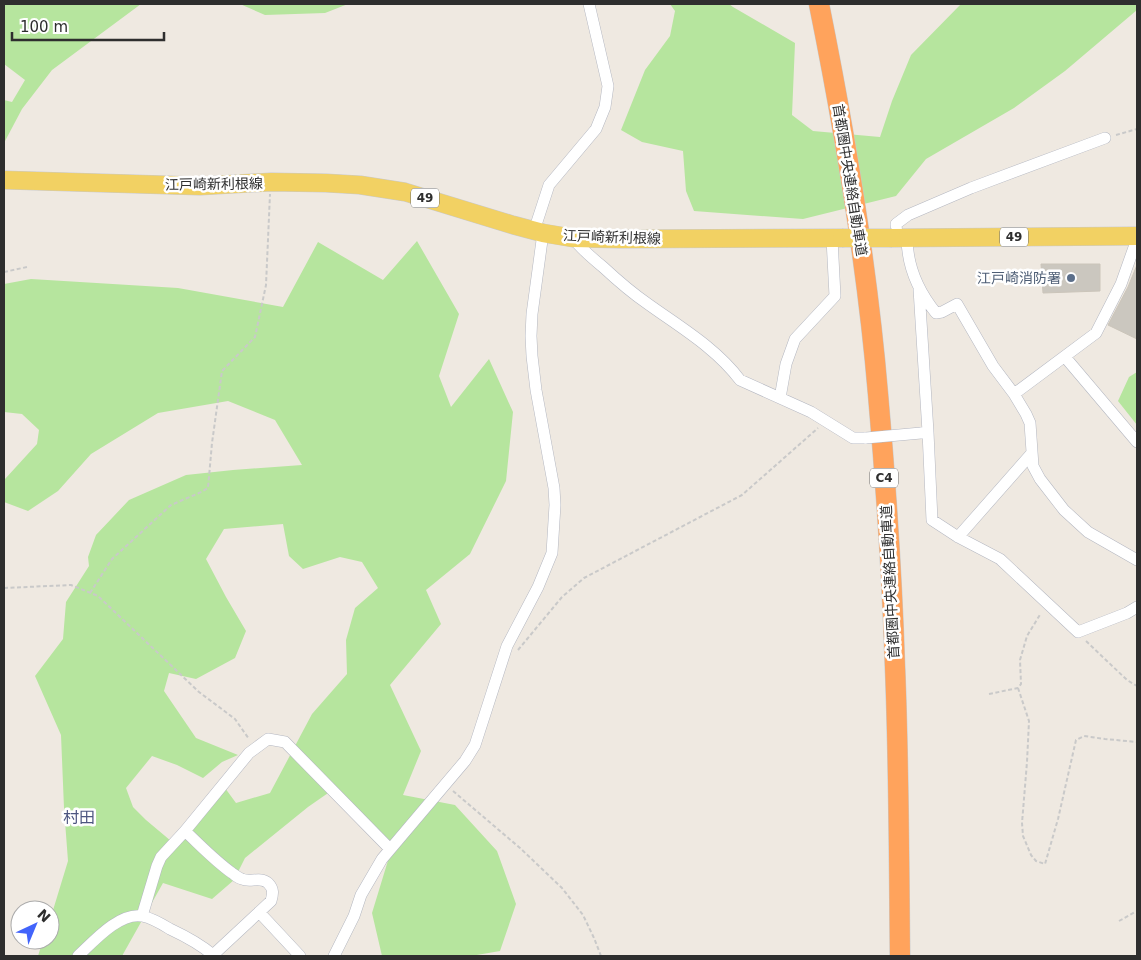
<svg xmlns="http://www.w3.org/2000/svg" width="1141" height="960" viewBox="0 0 1141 960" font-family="'DejaVu Sans','Noto Sans JP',sans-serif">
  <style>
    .green { fill: #b6e59e; fill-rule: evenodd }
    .building { fill: #cbc7bf; stroke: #cbc5ba }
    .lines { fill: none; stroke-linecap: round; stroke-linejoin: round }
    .minor-casing { stroke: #b4b7c1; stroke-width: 12 }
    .primary-casing { stroke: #c9c9c9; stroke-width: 19 }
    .motorway-casing { stroke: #c9c9c9; stroke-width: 21 }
    .path { stroke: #c9c9c9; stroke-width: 2; stroke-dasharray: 4 2.5; stroke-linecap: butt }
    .minor { stroke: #fff; stroke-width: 11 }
    .primary { stroke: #f2d163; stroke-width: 18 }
    .motorway { stroke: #ffa35c; stroke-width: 20 }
    .minor-bridge-casing { stroke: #b4b7c1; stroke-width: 12; stroke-linecap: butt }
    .primary-bridge-casing { stroke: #c9c9c9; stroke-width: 19; stroke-linecap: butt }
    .minor-bridge { stroke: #fff; stroke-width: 11 }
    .primary-bridge { stroke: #f2d163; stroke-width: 18 }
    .service-dot { fill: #5c6f8a; stroke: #fff; stroke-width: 2 }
    .labels { text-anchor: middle; stroke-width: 5; stroke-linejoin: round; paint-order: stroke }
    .shield { fill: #fff; stroke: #6d6d6d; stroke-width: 1 }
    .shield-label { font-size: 12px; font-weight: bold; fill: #2e2e2e }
    .street-label { font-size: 14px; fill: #2e2e2e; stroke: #fff }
    .service-label { font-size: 14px; fill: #4e5e75; stroke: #fff; text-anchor: end }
    .quarter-label { font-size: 16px; fill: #4d5680; stroke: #fff }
  </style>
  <rect width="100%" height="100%" fill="#efe9e1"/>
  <path class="green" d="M4 4H141L52 70 22 109 4 143V100L12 102 25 80 4 64Z
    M240 4H348L325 13 265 15Z
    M670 4H729L733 7 795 43 792 115 813 131 880 137 892 101 911 55 961 4H1137V10L1065 71 1014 108 926 159 896 196 803 219 694 211 686 191 683 151 642 142 621 130 645 70 670 36 675 11Z
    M417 241 459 314 439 376 451 407 489 359 513 412 506 481 470 554 426 590 441 624 390 685 421 751 403 795 455 805 497 851 516 904 500 951 471 956H382L372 913 390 854 331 791 308 807 245 858 234 880 212 899 163 883 122 956H38L43 940H50V920L68 861 64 808 61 735 35 676 63 639 66 602 89 566 88 557 96 535 129 500 186 475 233 470 302 465 275 420 228 401 158 413 91 454 58 491 28 511 4 502V485L5 479 37 444 39 430 22 414 4 412V284L31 279 178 288 283 307 318 242 383 280ZM283 524 289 556 303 569 340 557 362 562 378 588 355 608 346 640 347 674 312 714 270 793 236 803 225 788 171 841 146 820 133 807 126 788 152 756 177 765 203 778 222 762 238 755 196 738 164 691 169 673 196 679 235 658 246 631 226 597 206 559 224 529Z
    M1137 372V425L1118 401 1129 377Z"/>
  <path class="building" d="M1041 264H1100V291L1043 293Z
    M1137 265V339L1108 325 1128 287Z"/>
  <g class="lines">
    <g class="minor-casing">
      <path id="minor" d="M534 231 549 185 596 129 605 107 608 86 589 4
        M897 237 896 224 908 215 971 188 1105 138
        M907 237C907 265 918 291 936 313L942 312 957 304 993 366 1014 394 1026 414 1030 423 1033 466 1040 479 1064 510 1088 532 1137 560
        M573 238C581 249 592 258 603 267 617 280 632 293 648 304 680 327 716 348 740 380L811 412 853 438H866
        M919 289 928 432
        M1065 357 1137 442
        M1014 394 1096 333 1121 284 1137 239
        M780 398 786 364 795 339 835 296 832 239
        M921 433 928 432 932 520 958 537 1000 559 1078 632 1127 613 1137 607
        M958 537 1032 453
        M259 912 300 956
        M142 916 157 866 161 857 185 831 249 753 268 739 285 742 390 849
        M78 956C93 942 119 912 142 916 151 918 162 924 170 929 185 936 200 944 213 955L271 901C273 894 274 889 268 883 260 876 250 883 242 879 238 878 235 875 232 873 214 860 200 845 185 831
        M334 956 354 916 361 895 382 859 465 761 475 745 507 646 538 587 552 553 555 505 554 488 536 390 532 356 531 336 532 314 543 233"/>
    </g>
    <g class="primary-casing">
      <path id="primary" d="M4 180 200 186 271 182 326 183 360 185 405 192 513 225 543 233 573 238 621 239 842 238
        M892 238 1137 236"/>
    </g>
    <g class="motorway-casing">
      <path id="motorway" d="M819 4C845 133 867 262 878 394 886 485 892 576 895 667 899 764 899 860 900 956"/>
    </g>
    <path class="path" d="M1116 135 1137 129
      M4 272 27 267
      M4 588 71 585 98 596 199 692 235 719 249 739
      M90 593 112 559 171 505 199 493 208 488 212 443 222 371 255 337 266 285 270 194
      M1086 641 1127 680 1137 686
      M518 650 562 597 584 578 742 495 818 428
      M1018 688 1029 721 1027 762 1022 823 1023 836 1031 855 1036 861 1045 864 1058 819 1076 740 1084 736 1105 739 1137 742
      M989 694 1018 688 1021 684 1020 660 1027 636 1041 613
      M453 791 520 848 562 888 583 915 594 938 601 956
      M1119 921 1137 911"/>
    <use href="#minor" class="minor"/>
    <use href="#primary" class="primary"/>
    <use href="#motorway" class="motorway"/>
    <g class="minor-bridge-casing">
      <path id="minor-bridge" d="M866 438 921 433"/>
    </g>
    <g class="primary-bridge-casing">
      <path id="primary-bridge" d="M842 238H892"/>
    </g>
    <use href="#minor-bridge" class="minor-bridge"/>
    <use href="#primary-bridge" class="primary-bridge"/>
  </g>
  <circle class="service-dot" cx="1071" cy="278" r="5"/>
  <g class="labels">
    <g class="shield">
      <rect x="411" y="188.5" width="28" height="19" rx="4"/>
      <rect x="1000" y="227.5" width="28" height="19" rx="4"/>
      <rect x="870" y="468.5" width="28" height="19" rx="4"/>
    </g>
    <g class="shield-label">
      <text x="425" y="202">49</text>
      <text x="1014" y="241">49</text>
      <text x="884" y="482">C4</text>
    </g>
    <g class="street-label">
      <text transform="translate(850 180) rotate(81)" y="5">首都圏中央連絡自動車道</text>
      <text transform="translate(214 184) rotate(-1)" y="5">江戸崎新利根線</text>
      <text transform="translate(612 237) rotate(2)" y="5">江戸崎新利根線</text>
      <text transform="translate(890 582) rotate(-93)" y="5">首都圏中央連絡自動車道</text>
    </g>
    <g class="service-label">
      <text x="1061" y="283">江戸崎消防署</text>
    </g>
    <g class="quarter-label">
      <text x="79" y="823">村田</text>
    </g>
  </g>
  <rect width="1141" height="960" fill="none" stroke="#2e2e2e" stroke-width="10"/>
  <g transform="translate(35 925) rotate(44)"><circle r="24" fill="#ffffff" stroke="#ababab"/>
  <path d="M0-4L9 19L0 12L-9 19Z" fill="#4264fb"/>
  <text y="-8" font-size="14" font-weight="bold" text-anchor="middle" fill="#2e2e2e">N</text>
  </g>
  <path d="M12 32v8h152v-8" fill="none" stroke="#2e2e2e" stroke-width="2.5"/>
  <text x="20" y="32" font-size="15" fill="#2e2e2e" stroke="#ffffff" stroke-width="4" paint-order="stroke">100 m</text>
</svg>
